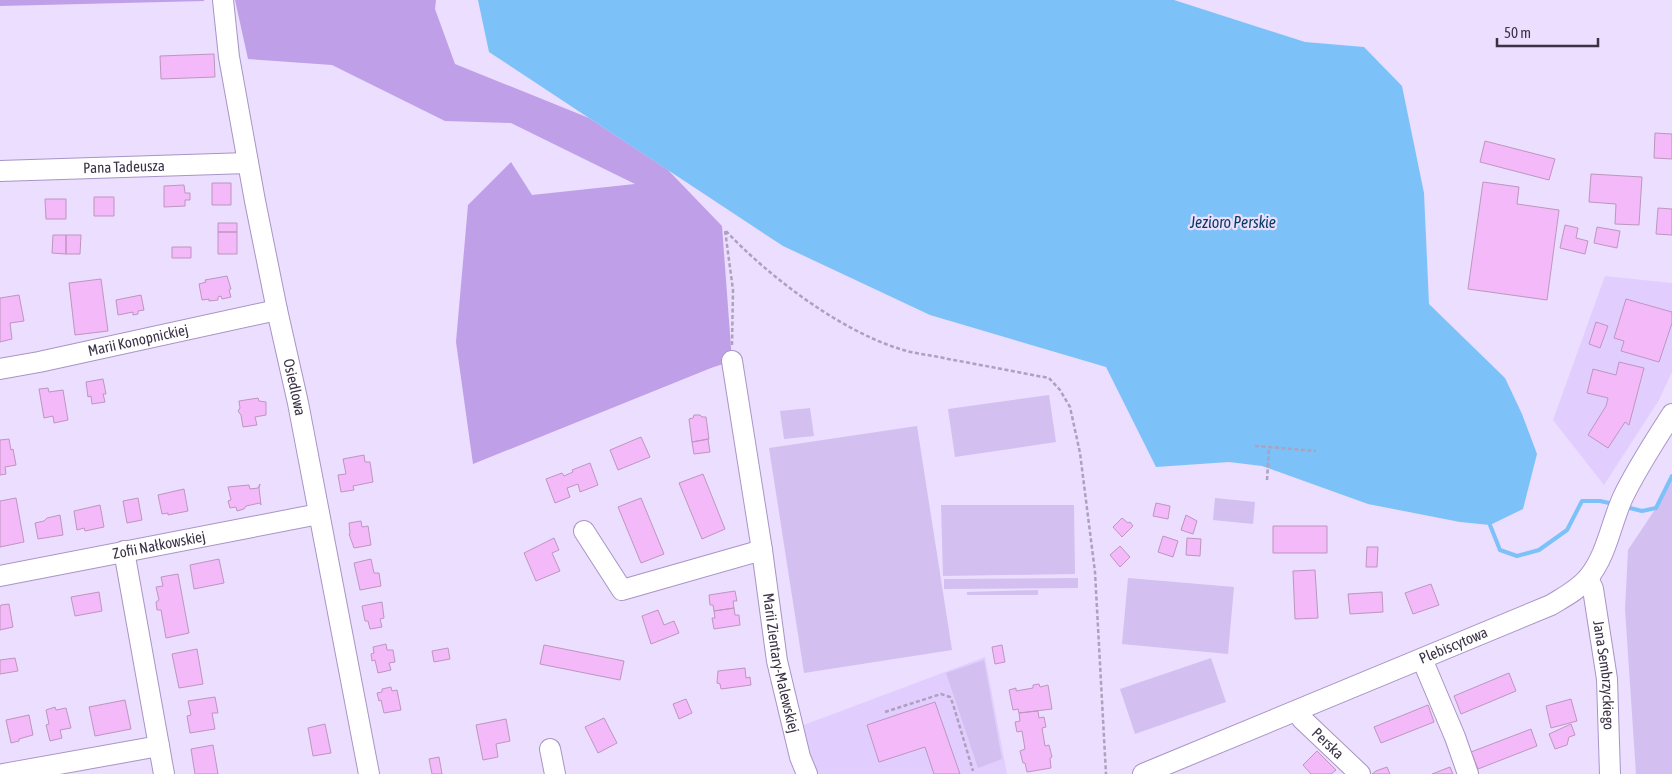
<svg xmlns="http://www.w3.org/2000/svg" width="1672" height="774" viewBox="0 0 1672 774" font-family="'Asap Condensed',sans-serif">
  <style>
    .built { fill: #e2cefe }
    .green { fill: #d4bff1 }
    .forest { fill: #bf9fe7 }
    .water { fill: #7dc1f9 }
    .lines { fill: none; stroke-linecap: round; stroke-linejoin: round }
    .stream { stroke: #7dc1f9; stroke-width: 4 }
    .building { fill: #f4b9f8; stroke: #bd96c0 }
    .minor-casing { stroke: #a994c6; stroke-width: 22 }
    .path { stroke: #ada1bd; stroke-width: 2.5; stroke-dasharray: 4 2.5; stroke-linecap: butt }
    .minor { stroke: #fff; stroke-width: 20 }
    .labels { text-anchor: middle; stroke-width: 4.5; stroke-linejoin: round; paint-order: stroke }
    .street-label { font-size: 15px; fill: #3b3246; stroke: #ebdefe }
    .water-label { font-size: 16px; font-style: italic; fill: #043b5f; stroke: #ebdefe }
  </style>
  <rect width="100%" height="100%" fill="#ebdefe"/>
  <path class="built" d="M1605 276 1672 283V372L1659 400 1604 485 1553 420Z
    M985 657 1007 774H815L801 726Z"/>
  <path class="green" d="M1049 395 1056 442 955 457 948 409Z
    M810 408 814 436 784 439 780 411Z
    M917 426 952 650 804 673 769 448Z
    M1672 476V774H1636L1625 609 1628 550 1656 508Z
    M1215 498 1255 502 1253 524 1213 520Z
    M941 505H1074L1075 574 943 576Z
    M1078 578V588L944 589V579Z
    M1128 578 1234 587 1228 654 1122 644Z
    M1038 590V595H967V592Z
    M1211 658 1226 702 1135 734 1120 689Z
    M984 660 1002 759 978 768 946 673Z"/>
  <path class="forest" d="M0 0H204V1L0 6Z
    M235 0H436L435 9 455 64 589 118 668 170 722 226 732 361 711 368 473 464 456 342 468 205 511 162 532 195 635 184 511 123 445 121 332 65 248 59Z"/>
  <path class="water" d="M478 0H1174L1305 42 1364 47 1402 86 1424 193 1429 304 1505 378 1522 414 1537 454 1523 509 1490 525 1460 522 1368 504 1262 466 1229 462 1156 467 1106 367 930 315 783 246 489 52Z"/>
  <g class="lines">
    <path class="stream" d="M1626 507 1642 511 1656 508 1672 476
      M1490 525 1500 550 1517 556 1539 550 1567 530 1582 501H1600L1614 504"/>
  </g>
  <path class="building" d="M214 54 215 77 161 79 160 56Z
    M1655 133 1672 134V159L1654 158Z
    M1485 141 1555 159 1549 180 1480 162Z
    M1591 174 1642 177 1639 225 1615 224 1616 204 1589 202Z
    M1483 182 1519 187 1517 204 1559 210 1547 300 1468 289Z
    M212 183H231V205H212Z
    M184 185 185 193H190V200H185V206L164 207V186Z
    M94 197H114V216H94Z
    M45 199H66V219H46Z
    M1658 208 1672 209V235L1656 234Z
    M218 223H237V232H218Z
    M1565 225 1578 228 1576 238 1588 241 1585 254 1560 248Z
    M1597 227 1620 231 1617 248 1594 243Z
    M218 232H237V254H218Z
    M53 235H66V254L52 253Z
    M66 235H81L80 254H66Z
    M172 247H191V258H172Z
    M227 276 231 289 229 290 231 297 222 299 221 296 218 297V300L209 301V299L202 300 199 284 206 282 205 280Z
    M101 279 108 331 75 335 69 283Z
    M19 295 24 321 10 323 12 339 0 342V298Z
    M141 295 144 310 138 311V314L133 315V312L118 315 116 300Z
    M1626 299 1672 312V323L1659 362 1621 351 1624 341 1614 338Z
    M1596 322 1608 326 1600 348 1589 344Z
    M1619 362 1644 368 1629 425 1625 422 1608 448 1588 435 1606 406 1608 398 1587 393 1593 369 1616 375Z
    M103 379 106 394H103L105 402 92 404 91 396 88 397 86 382Z
    M48 388 49 392 63 390 68 420 54 423 53 416 44 418 39 389Z
    M258 398 259 401 266 402V415L255 417 257 425 243 427 241 415 238 411 240 408 239 401Z
    M694 415H700L702 417H706L709 439 692 442 689 419 693 418Z
    M641 437 650 457 618 470 610 450Z
    M9 439 11 450 13 449 16 465 5 467 6 474 0 475V440Z
    M708 439 710 452 694 454 692 442Z
    M364 455 365 462H370L373 482 353 486 354 490 341 492 338 475 346 474 343 459Z
    M590 463 598 485 580 492 578 484 567 488 570 497 555 503 546 479 562 473 564 476 573 472 572 470Z
    M703 474 725 529 702 539 679 483Z
    M260 484 259 488 261 505 260 503 246 506 244 509 237 511 236 507 230 508 228 501 231 500 228 487 249 485 250 489 258 488Z
    M184 489 188 511 168 515V513L162 514 158 495Z
    M16 498 24 542 0 547V501Z
    M138 498 142 520 127 523 123 501Z
    M641 498 664 554 641 563 618 507Z
    M1156 503 1170 506 1168 519 1153 516Z
    M100 505 104 527 85 531 84 528 77 530 74 511Z
    M60 515 63 535 38 539 35 523 44 521 47 518Z
    M1186 515 1197 521 1193 534 1181 530Z
    M1122 518 1128 523 1130 522 1133 526 1122 537 1113 527Z
    M361 521 362 527 368 526 371 545 354 548 349 534H350L349 523Z
    M1273 526H1327V553H1273Z
    M1163 536 1178 541 1173 557 1158 552Z
    M554 538 559 550 552 553 560 571 536 581 524 553Z
    M1187 538 1201 539 1200 556 1186 555Z
    M1120 546 1130 557 1120 567 1110 555Z
    M1367 547H1378L1377 567H1366Z
    M219 559 224 583 194 589 190 565Z
    M371 559 374 573H379L381 586 360 590 354 563Z
    M1315 570 1318 618 1295 619 1293 571Z
    M178 574 189 633 166 638 161 610H157L156 602 159 600 156 587 163 586 161 577Z
    M1431 584 1439 605 1413 614 1405 593Z
    M735 591 737 601H733L734 608 714 611 713 605H710L709 595Z
    M99 592 102 611 75 616 71 597Z
    M1382 592 1383 612 1350 614 1348 594Z
    M382 602 384 618 380 619 382 627 370 629 368 621H365L362 606Z
    M9 604 13 627 0 630V607L1 605Z
    M734 608 735 615H739L740 625 714 629 712 618H715L714 611Z
    M658 610 664 625 674 621 679 633 651 644 642 616Z
    M386 644 387 650H393L395 662 389 663 391 670 378 673 375 660 372 661 371 654 374 653 373 647Z
    M544 645 624 661 620 680 540 664Z
    M1002 645 1005 662 995 664 992 647Z
    M448 648 450 659 434 662 432 651Z
    M197 649 203 684 179 688 172 654Z
    M15 658 18 671 0 674V660Z
    M745 668 746 678 750 677 751 685 721 689 720 684 717 683 718 671Z
    M1509 673 1516 691 1461 714 1454 696Z
    M1039 684 1040 687 1048 685 1052 709 1019 713 1018 709 1013 710 1009 690 1016 688V691L1033 688V685Z
    M391 687 392 691 397 690 401 710 384 713 381 700 379 701 377 693 382 692V689Z
    M215 697 218 713H212L215 729 190 733 187 716 191 715 188 701Z
    M686 699 692 713 679 719 673 704Z
    M1571 699 1577 721 1551 728 1546 706Z
    M125 700 131 729 95 736 89 707Z
    M935 702 960 774H934L925 747 879 762 867 725Z
    M1428 705 1434 722 1381 743 1374 727Z
    M55 707 56 710 66 708 71 728 60 730 62 738 50 741 46 725 49 724 46 710Z
    M1038 711 1039 718 1044 717 1046 727 1042 728 1045 746 1049 745 1052 757 1050 758 1051 768 1027 772 1025 763H1023L1020 751 1025 749 1022 731 1017 732 1015 722 1020 721 1019 713Z
    M29 715 33 735 19 739V741L11 743 6 720Z
    M604 718 617 743 598 753 585 727Z
    M506 719 510 741 496 744 498 757 483 760 476 725Z
    M325 724 331 753 313 756 308 728Z
    M1571 724 1575 735 1569 737 1567 745 1555 749 1549 734Z
    M1531 729 1537 746 1478 769 1471 752Z
    M213 745 218 774H195L191 749Z
    M1317 751 1336 770 1331 774H1311L1303 765Z
    M439 757 442 774H432L429 759Z
    M1387 767 1390 774H1372L1376 771Z
    M1450 767 1453 774H1432Z"/>
  <g class="lines">
    <g class="minor-casing">
      <g id="minor">
        <path id="s1" d="M223 0 229 57 255 201 277 310 298 403 369 774"/>
        <path id="s2" d="M0 171 248 163"/>
        <path id="s3" d="M732 361 762 550 777 661 800 757 807 774"/>
        <path id="s4" d="M0 369 39 362 277 310"/>
        <path d="M584 531 622 590 762 550"/>
        <path d="M124 551 164 774"/>
        <path id="s5" d="M0 576 319 514"/>
        <path id="s6" d="M1588 578 1593 589 1607 679 1610 774"/>
        <path d="M1422 659 1455 737 1468 774"/>
        <path id="s7" d="M1297 711 1302 719 1360 774"/>
        <path d="M550 749 555 774"/>
        <path d="M3 774 159 746"/>
        <path id="s8" d="M1143 774 1551 605C1564 597 1578 590 1588 578 1607 555 1611 523 1623 497 1637 468 1655 441 1672 414"/>
      </g>
    </g>
    <path class="path" d="M732 345 733 290 725 230C768 276 839 330 900 349 915 354 932 355 948 359 982 365 1016 372 1049 378L1060 390 1070 407 1080 453 1095 572 1106 774
      M1255 446 1269 447
      M1267 480 1269 447 1316 451
      M885 712 941 694 950 697 953 704 973 771"/>
    <use href="#minor" class="minor"/>
  </g>
  <g class="labels">
    <g class="street-label">
      <text dy="5" stroke="none"><textPath href="#s2" startOffset="124">Pana Tadeusza</textPath></text>
      <text dy="5" stroke="none"><textPath href="#s4" startOffset="141">Marii Konopnickiej</textPath></text>
      <text dy="5" stroke="none"><textPath href="#s1" startOffset="394">Osiedlowa</textPath></text>
      <text dy="5" stroke="none"><textPath href="#s5" startOffset="162">Zofii Nałkowskiej</textPath></text>
      <text dy="5" stroke="none"><textPath href="#s8" startOffset="336">Plebiscytowa</textPath></text>
      <text dy="5" stroke="none"><textPath href="#s3" startOffset="306">Marii Zientary-Malewskiej</textPath></text>
      <text dy="5" stroke="none"><textPath href="#s6" startOffset="99">Jana Sembrzyckiego</textPath></text>
      <text dy="5" stroke="none"><textPath href="#s7" startOffset="45">Perska</textPath></text>
    </g>
    <g class="water-label">
      <text x="1233" y="228">Jezioro Perskie</text>
    </g>
  </g>
  <path d="M1497 38v8h101v-8" fill="none" stroke="#3b3246" stroke-width="2.5"/>
  <text x="1504" y="38" font-size="15" fill="#3b3246" stroke="#ebdefe" stroke-width="4" paint-order="stroke">50 m</text>
</svg>
